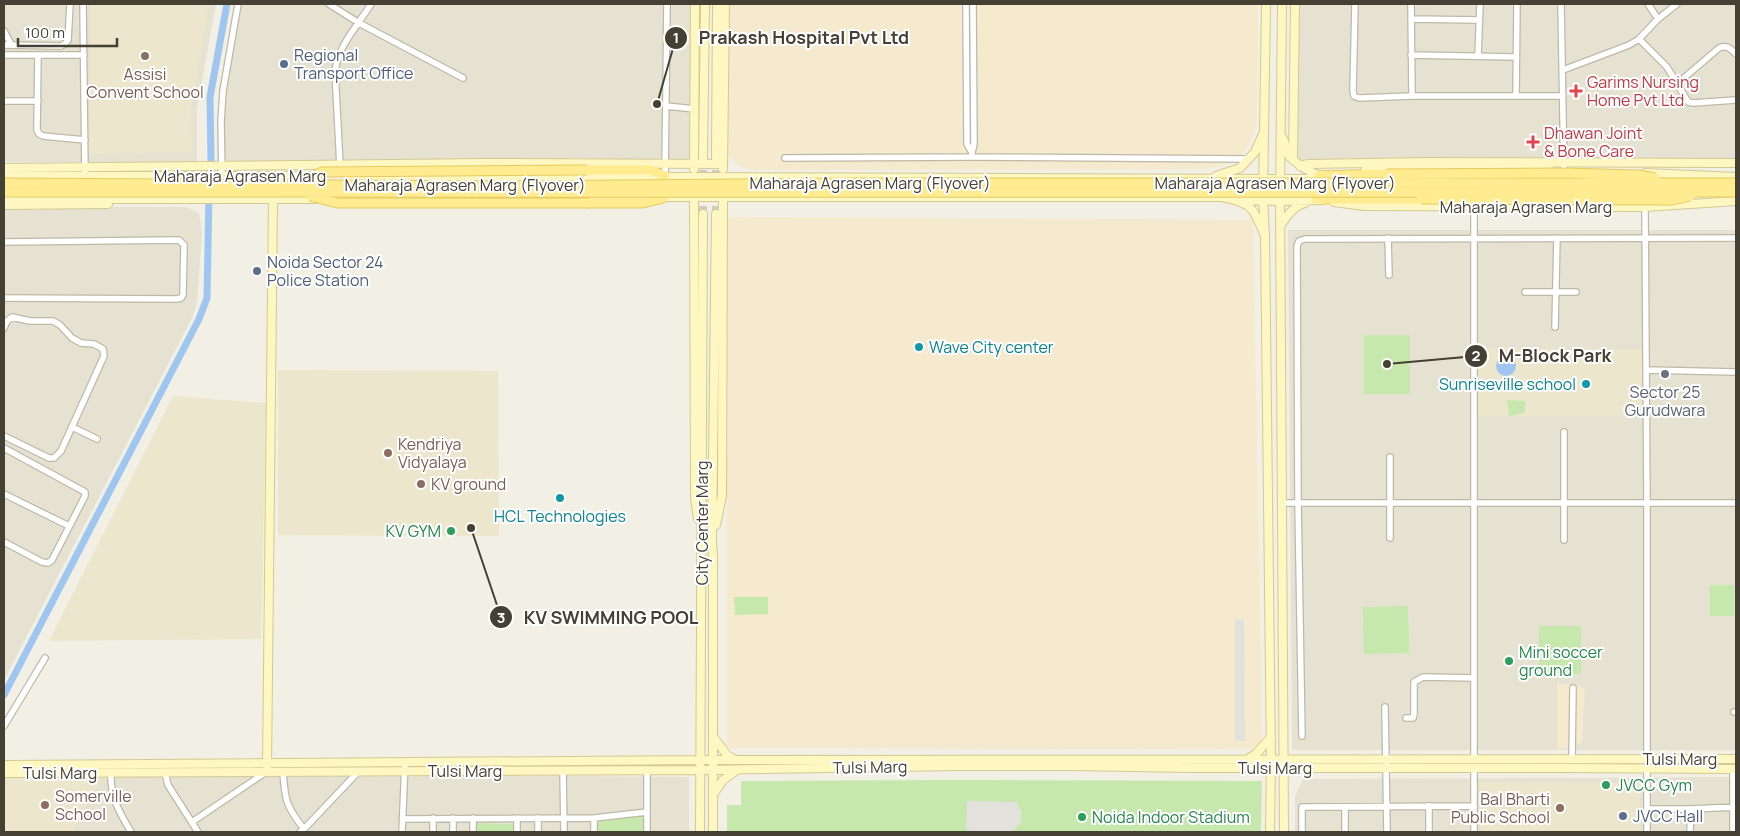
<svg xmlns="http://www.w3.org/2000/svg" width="1740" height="836" viewBox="0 0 1740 836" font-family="Manrope,sans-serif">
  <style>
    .residential { fill: #e6e2d2 }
    .commercial { fill: #f5e9ce }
    .education { fill: #ece6cd }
    .green { fill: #c6e8ac }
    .parking { fill: #e3e1dc }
    .water { fill: #9ec6f1 }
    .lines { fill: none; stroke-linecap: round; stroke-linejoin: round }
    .canal { stroke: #9ec6f1; stroke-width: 7 }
    .secondary-tunnel { stroke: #cfccc1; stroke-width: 8; stroke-dasharray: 8 4; stroke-linecap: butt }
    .street-casing { stroke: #beb8a6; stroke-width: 8 }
    .secondary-casing { stroke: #d3c993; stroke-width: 10 }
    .primary-casing { stroke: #e5cb5f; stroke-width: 11 }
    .street { stroke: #fff; stroke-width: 5.5 }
    .secondary { stroke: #fff7c1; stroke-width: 8 }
    .primary { stroke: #ffeb90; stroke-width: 9 }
    .primary-bridge-casing { stroke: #e5cb5f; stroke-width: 11; stroke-linecap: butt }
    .primary-bridge { stroke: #ffeb90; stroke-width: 9 }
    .education-dot { fill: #8d6e63; stroke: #fff; stroke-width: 2 }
    .service-dot { fill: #5c6f8a; stroke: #fff; stroke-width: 2 }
    .health-dot { fill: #e0444e; stroke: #fff; stroke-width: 2 }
    .culture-dot { fill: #0f9aa8; stroke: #fff; stroke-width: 2 }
    .worship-dot { fill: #6b7280; stroke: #fff; stroke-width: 2 }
    .leisure-dot { fill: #2e9e5b; stroke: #fff; stroke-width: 2 }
    .labels { text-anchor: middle; stroke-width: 4; stroke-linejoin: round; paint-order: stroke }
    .service-label { font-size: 16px; fill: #4e5e75; stroke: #fff; text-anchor: start }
    .education-label { font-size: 16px; fill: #785e54; stroke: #fff; text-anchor: start }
    .health-label { font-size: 16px; fill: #be3a42; stroke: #fff; text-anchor: start }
    .street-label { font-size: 16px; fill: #444034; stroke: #fff }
    .culture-label { font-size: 16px; fill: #0d838f; stroke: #fff; text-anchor: start }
    .worship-label { font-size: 16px; fill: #5b616d; stroke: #fff }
    .leisure-label { font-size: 16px; fill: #27864d; stroke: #fff; text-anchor: start }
    .leader { fill: none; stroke: #444034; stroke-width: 2 }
    .callout-dot { fill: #444034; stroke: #fff; stroke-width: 2 }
    .mark-label { font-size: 15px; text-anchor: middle; font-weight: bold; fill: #fff }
    .callout-label { font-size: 18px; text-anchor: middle; font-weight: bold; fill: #444034; stroke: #fff; stroke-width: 4; stroke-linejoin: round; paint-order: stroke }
  </style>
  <rect width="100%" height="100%" fill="#f2efe4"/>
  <path class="residential" d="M4 4H216L197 109V162H4Z
    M238 4H695V145L690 156 683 164 222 165 226 70Z
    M1292 4H1736V168L1305 163 1291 155Z
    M4 206 186 207 199 213 202 233 197 303 192 318 4 680Z
    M1288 230H1736V750H1292Z
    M4 774H298L689 777V832H4Z
    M1736 777V832H1295V796L1303 779Z"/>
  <path class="commercial" d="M725 4H1258L1257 123 1247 149 1233 162 1207 169 751 170 739 165 730 156 721 140Z
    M727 217 1253 220 1262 749 727 748Z
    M1557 683 1585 687 1582 743 1557 750Z"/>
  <path class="education" d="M91 4H209L191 108 192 152 89 154Z
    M1478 349H1643V416H1478Z
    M278 370 498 371 499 536 278 535Z
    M173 396 266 403 261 639 49 641Z
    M4 777H101L73 832H4Z
    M1480 782 1640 783V832H1480Z"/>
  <path class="green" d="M1364 335H1410V394H1364Z
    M1507 400 1525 401V413L1509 416Z
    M1710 585H1734V616H1710Z
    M734 597H768V614L735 615Z
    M1408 606 1409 653 1364 654 1363 607Z
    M1539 626H1581V674H1539Z
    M957 780 1262 781 1261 832H727V805H741V781Z
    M597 814H644V832H597Z
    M475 823 514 824V832H475Z"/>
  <path class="parking" d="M1235 619H1244L1245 741H1235Z
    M967 801 1018 802V806L1022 812 1020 818 1023 821 1011 832H971L966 828Z"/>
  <path class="water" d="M1496 366a10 10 0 1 1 20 0a10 10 0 1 1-20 0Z"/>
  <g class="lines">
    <path class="canal" d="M211 162 210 97 227 4
      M4 695 199 319 207 298 209 194"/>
    <path class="secondary-tunnel" d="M703 214V158
      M716 214V158"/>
    <g class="street-casing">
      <path id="street" d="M83 4 85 176
        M329 4 359 23 463 78
        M966 4 967 144 971 151
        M1355 4 1353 91 1354 96 1359 98 1412 96H1563
        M1411 4 1412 96
        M1561 4 1564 175
        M1411 19 1479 20
        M1658 19 1677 4
        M4 31 11 44
        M1639 39 1667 67 1688 102 1693 103 1736 100
        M4 45 61 46 65 44 68 40 70 4
        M4 55H84
        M38 55 37 130 39 134 43 136 85 140
        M1411 55 1516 57
        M1478 56 1480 4
        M1563 70 1629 45 1639 39 1658 19 1648 4
        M1678 83 1719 48C1727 45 1730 48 1736 54
        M1516 96 1517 4
        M4 101H38
        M666 106 695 109
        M971 157 974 144 973 4
        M785 158 971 157 1249 159
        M340 166 335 71C339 44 357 27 371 4
        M222 176 221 122 223 91 238 4
        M665 176 667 4
        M1474 207V758
        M1645 207 1647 503V759
        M1388 238 1389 275
        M4 242 179 240 184 245 183 295 181 298 177 299 4 298
        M1525 292H1576
        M1555 327 1557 238
        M4 328 7 321 12 317 30 321H53L60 325 72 338 81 343 94 344 103 349 104 356 61 451 54 458H49L4 436
        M1646 370 1736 372
        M72 427 97 439
        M1564 432V540
        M4 448 85 492V496L52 560 48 563 42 562 4 542
        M1390 457V538
        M4 494 69 526
        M1281 503H1736
        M1385 707 1387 832
        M1734 712H1736
        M1406 718H1413L1414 714V682L1423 677 1474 678
        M4 726 45 658
        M1302 736 1298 503 1297 246 1299 241 1305 239 1736 238
        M1572 760 1573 688
        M1474 768V832
        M1647 768V832
        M1733 769V832
        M563 770 564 832
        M647 771V832
        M283 772C285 801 286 806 304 829L300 832
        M111 773C110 798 119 811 131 832
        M165 773 168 785 198 832
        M1647 809H1691L1736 807
        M433 818V832
        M453 818V832
        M517 818V832
        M594 818V832
        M403 819 594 818 647 812
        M192 822 266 772
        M304 829 358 772
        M402 832 405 762
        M473 832V818
        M538 832V818
        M1302 832V807L1474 806
        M1345 832V807
        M1429 832V806
        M1690 832 1691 809"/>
    </g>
    <g class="secondary-casing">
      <path id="secondary" d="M1266 4 1263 197 1265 236 1271 760 1270 832
        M1282 4 1280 197 1284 832
        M1283 138 1289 156 1302 167 1319 176
        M703 158 705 4
        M716 158 717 4
        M1293 160 1295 4
        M1300 166 1308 164 1428 162 1736 163
        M4 168 485 163 723 164
        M694 169 695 4
        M723 169 725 4
        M1365 171 1390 168 1549 169
        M1645 173 1736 177
        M4 176H314
        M351 176 1306 179 1324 175
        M1216 176 1240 168 1255 152 1263 134
        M535 197H1222C1253 203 1253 208 1265 236
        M694 198 695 498 698 519
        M4 199H316
        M327 199 473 197
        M1240 200 1280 201 1321 200
        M1334 202 1364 206 1645 207 1736 201
        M4 205 108 204
        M1281 225C1288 214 1294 206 1307 202
        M716 525 722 496 723 198
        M714 738 727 755 735 760
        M1248 759 1257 753 1271 737
        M4 765 701 760 1736 759
        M267 767 273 199
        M4 773 701 770 957 766H1074L1190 768H1561L1736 769
        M713 795 723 780 737 770
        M700 832 703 214
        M713 832V556L712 544 716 214"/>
    </g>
    <g class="primary-casing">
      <path id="primary" d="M587 170H650L665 176
        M1319 176 1386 174
        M1316 199H1421
        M589 203H643L663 198"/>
    </g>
    <use href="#street" class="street"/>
    <use href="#secondary" class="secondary"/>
    <use href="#primary" class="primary"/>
    <g class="primary-bridge-casing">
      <path id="primary-bridge" d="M1386 174 1564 173 1638 175 1655 178
        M4 183 508 186 850 183H1736
        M300 184 322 172 587 170
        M4 192C581 193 1159 192 1736 192
        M310 196 337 203H589
        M1421 199 1672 200 1690 196"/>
    </g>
    <use href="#primary-bridge" class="primary-bridge"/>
  </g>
  <g class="education-dot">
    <circle cx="145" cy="56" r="5"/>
    <circle cx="388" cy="453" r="5"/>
    <circle cx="421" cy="484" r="5"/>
    <circle cx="45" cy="805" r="5"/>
    <circle cx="1560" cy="808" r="5"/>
  </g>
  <g class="service-dot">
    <circle cx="284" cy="64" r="5"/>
    <circle cx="257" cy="271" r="5"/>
    <circle cx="1623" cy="816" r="5"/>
  </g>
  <g class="health-dot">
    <path d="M1573.5 83.5h5v5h5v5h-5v5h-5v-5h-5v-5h5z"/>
    <path d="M1530.5 134.5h5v5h5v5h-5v5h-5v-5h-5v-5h5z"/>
  </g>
  <g class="culture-dot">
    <circle cx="919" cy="347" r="5"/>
    <circle cx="1586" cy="384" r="5"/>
    <circle cx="560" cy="498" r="5"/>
  </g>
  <circle class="worship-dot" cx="1665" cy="374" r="5"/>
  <g class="leisure-dot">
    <circle cx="451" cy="531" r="5"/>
    <circle cx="1509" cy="661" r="5"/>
    <circle cx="1606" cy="785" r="5"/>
    <circle cx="1082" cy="817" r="5"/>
  </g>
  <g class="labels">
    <g class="service-label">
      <text x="294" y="61">Regional<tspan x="294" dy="18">Transport Office</tspan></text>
      <text x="267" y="268">Noida Sector 24<tspan x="267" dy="18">Police Station</tspan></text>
      <text x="1633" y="822">JVCC Hall</text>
    </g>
    <g class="education-label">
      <text x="145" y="80" text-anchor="middle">Assisi<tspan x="145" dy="18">Convent School</tspan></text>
      <text x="398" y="450">Kendriya<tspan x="398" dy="18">Vidyalaya</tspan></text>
      <text x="431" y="490">KV ground</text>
      <text x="55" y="802">Somerville<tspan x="55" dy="18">School</tspan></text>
      <text x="1550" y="805" text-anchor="end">Bal Bharti<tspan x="1550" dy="18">Public School</tspan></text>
    </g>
    <g class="health-label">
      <text x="1587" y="88">Garims Nursing<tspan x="1587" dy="18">Home Pvt Ltd</tspan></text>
      <text x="1544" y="139">Dhawan Joint<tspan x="1544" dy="18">&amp; Bone Care</tspan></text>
    </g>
    <g class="street-label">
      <text x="240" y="182">Maharaja Agrasen Marg</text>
      <text x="870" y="189">Maharaja Agrasen Marg (Flyover)</text>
      <text x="1275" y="189">Maharaja Agrasen Marg (Flyover)</text>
      <text x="465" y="191">Maharaja Agrasen Marg (Flyover)</text>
      <text x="1526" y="213">Maharaja Agrasen Marg</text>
      <text transform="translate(702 523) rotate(-90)" y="6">City Center Marg</text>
      <text x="1680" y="765">Tulsi Marg</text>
      <text transform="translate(870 767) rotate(-1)" y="6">Tulsi Marg</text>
      <text x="1275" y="774">Tulsi Marg</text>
      <text x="465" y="777">Tulsi Marg</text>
      <text x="60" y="779">Tulsi Marg</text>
    </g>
    <g class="culture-label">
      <text x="929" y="353">Wave City center</text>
      <text x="1576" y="390" text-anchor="end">Sunriseville school</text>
      <text x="560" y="522" text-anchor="middle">HCL Technologies</text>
    </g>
    <g class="worship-label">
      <text x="1665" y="398">Sector 25<tspan x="1665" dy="18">Gurudwara</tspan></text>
    </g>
    <g class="leisure-label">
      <text x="441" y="537" text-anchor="end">KV GYM</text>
      <text x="1519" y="658">Mini soccer<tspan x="1519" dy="18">ground</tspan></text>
      <text x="1616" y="791">JVCC Gym</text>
      <text x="1092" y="823">Noida Indoor Stadium</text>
    </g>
  </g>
  <path class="leader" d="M657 104L676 38M1387 364L1476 356M471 528L501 617"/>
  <g class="callout-dot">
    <circle cx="657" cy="104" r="5"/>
    <circle cx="1387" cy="364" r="5"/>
    <circle cx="471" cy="528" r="5"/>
    <circle cx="676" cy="38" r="12"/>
    <circle cx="1476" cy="356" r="12"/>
    <circle cx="501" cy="617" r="12"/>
  </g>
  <g class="mark-label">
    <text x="676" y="43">1</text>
    <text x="1476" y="361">2</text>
    <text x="501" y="623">3</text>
  </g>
  <g class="callout-label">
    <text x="804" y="44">Prakash Hospital Pvt Ltd</text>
    <text x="1555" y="362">M-Block Park</text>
    <text x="611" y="624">KV SWIMMING POOL</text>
  </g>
  <rect width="1740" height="836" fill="none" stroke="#444034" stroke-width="10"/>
  <path d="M18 38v8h99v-8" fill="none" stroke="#444034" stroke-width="2.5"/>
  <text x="25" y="38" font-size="15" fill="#444034" stroke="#ffffff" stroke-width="4" paint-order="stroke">100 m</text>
</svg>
